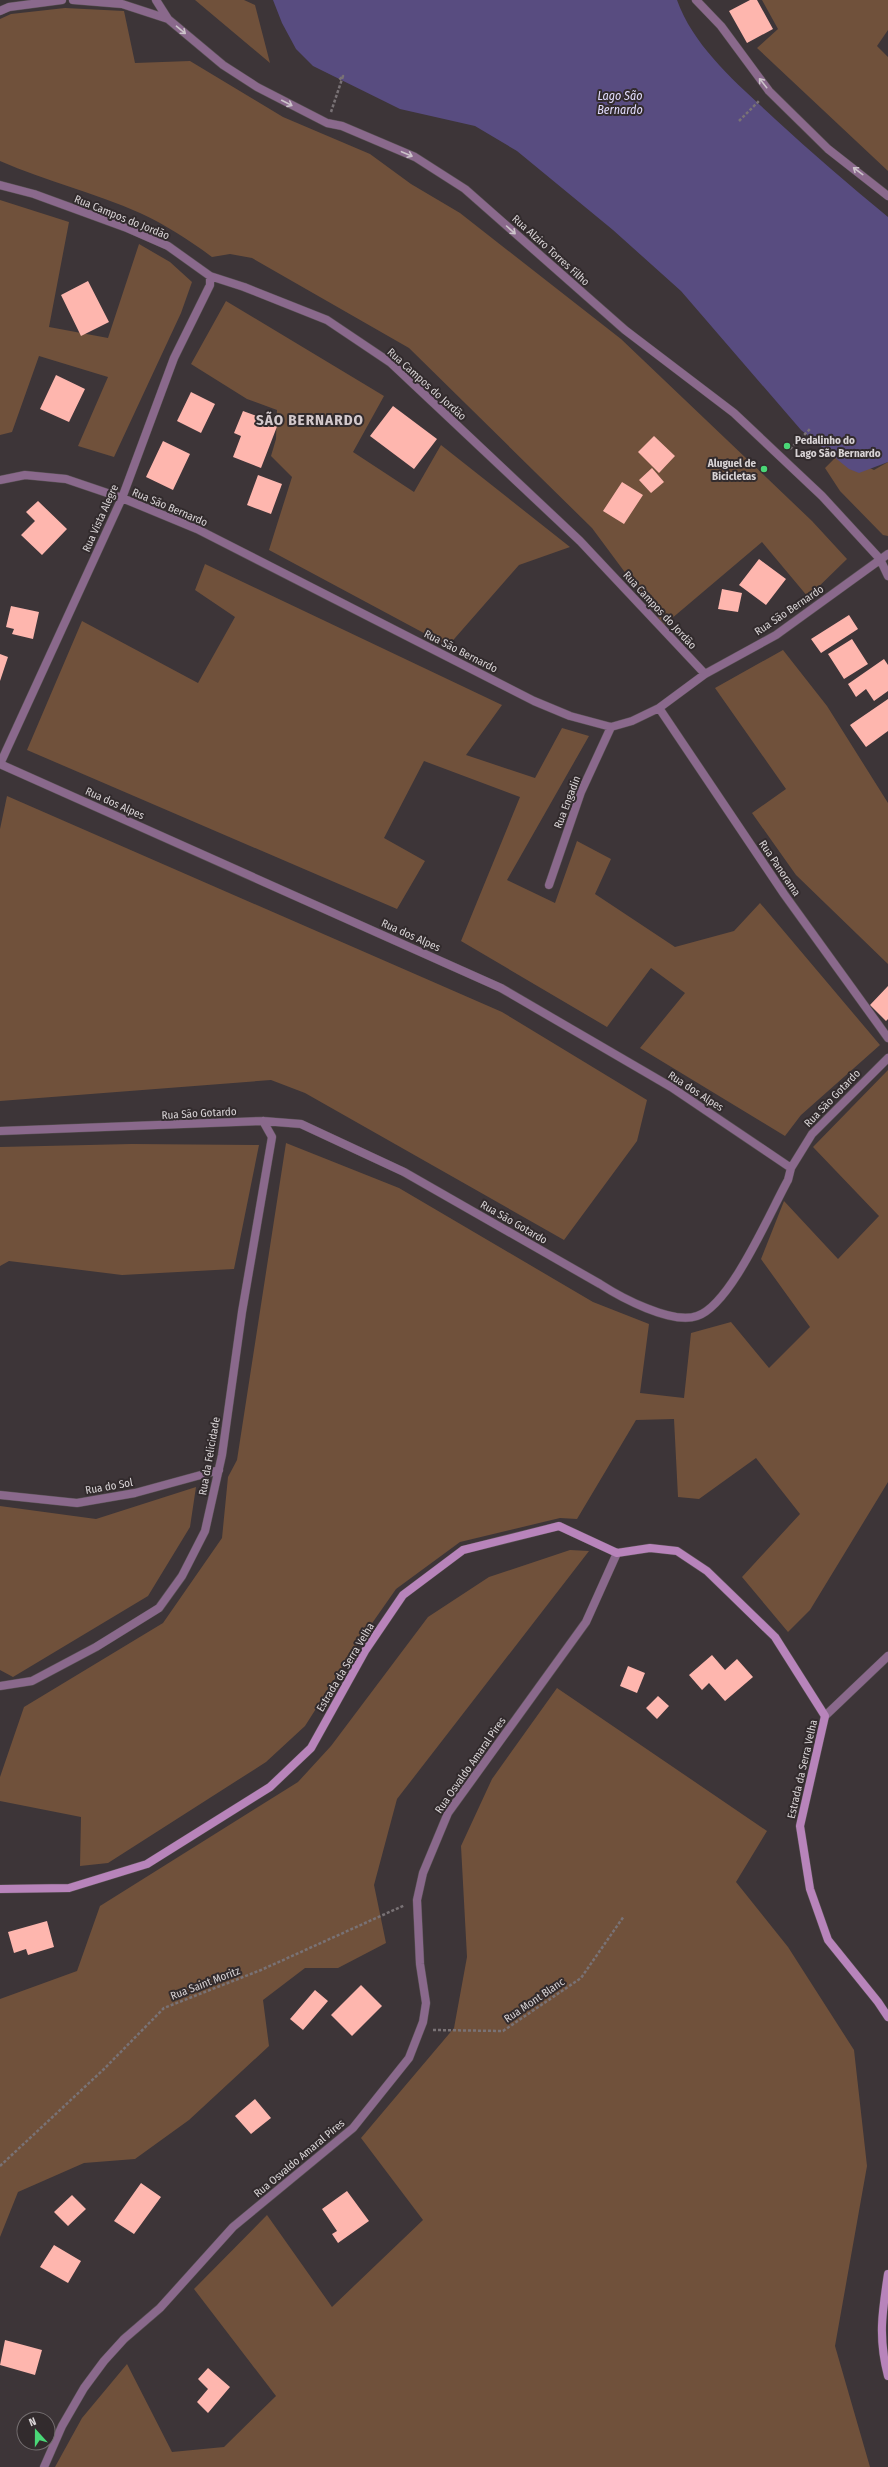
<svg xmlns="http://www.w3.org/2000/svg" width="888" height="2467" viewBox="0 0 888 2467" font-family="'Fira Sans Condensed',sans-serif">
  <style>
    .green { fill: #70513b }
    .water { fill: #584c80 }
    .building { fill: #feb6ae }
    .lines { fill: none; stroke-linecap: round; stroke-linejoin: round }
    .street-casing { stroke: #595154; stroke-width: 9 }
    .secondary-casing { stroke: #595154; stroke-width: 9 }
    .path { stroke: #797275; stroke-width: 2.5; stroke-dasharray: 3 2; stroke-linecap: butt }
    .street { stroke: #8a698c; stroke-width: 8 }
    .secondary { stroke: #b884bb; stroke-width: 8 }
    .oneway { stroke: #ccc3ca }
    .poi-dot { fill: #4ad777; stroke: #322b2d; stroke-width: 1.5 }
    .labels { text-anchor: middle; stroke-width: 4; stroke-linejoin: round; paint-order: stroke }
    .street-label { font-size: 11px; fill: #d8d3d5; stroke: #322b2d }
    .poi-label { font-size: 11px; font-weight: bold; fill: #d8d3d5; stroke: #322b2d; text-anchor: start }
    .water-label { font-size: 12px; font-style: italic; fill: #e2dcfd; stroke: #322b2d }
    .district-label { font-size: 15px; font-weight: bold; letter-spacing: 1px; fill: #d3c9cc; stroke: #322b2d }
  </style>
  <rect width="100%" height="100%" fill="#3d3538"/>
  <path class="green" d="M195 0H244L255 5 270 63Z
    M762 0H888V30L877 46 888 57V171L757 48 778 29Z
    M65 8 124 11 135 63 190 61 283 117 370 154 411 184 460 213 621 339 812 521 847 559 808 597 762 542 664 625 592 528 409 348 252 258 230 254 212 257C189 240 166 225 140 213 95 193 46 181 0 161V19L11 14Z
    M0 200 69 222 49 327 108 338 139 244 170 262 192 282 181 313 114 457 78 446 108 377 39 356 12 432 0 435Z
    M226 301 384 396 353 452 414 492 441 445 570 547 519 565 448 646 269 550 292 477 271 456 276 439 277 410 247 399 191 364Z
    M839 454 874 470 888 462V536L883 535 840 491 825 468Z
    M205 564 502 705 466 755 535 778 562 728 589 736 507 880 555 903 577 841 611 859 595 894 675 947 734 931 760 903 880 1045 801 1115 785 1136 640 1048 685 993 651 968 607 1027 461 941 520 797 424 761 384 838 425 861 397 909 27 750 82 621 198 683 235 617 195 590Z
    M783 650 827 706 888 803V964L796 875 752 813 786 789 715 688Z
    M7 796 502 1012 647 1100 637 1141 564 1240 305 1093 271 1080 0 1101V829Z
    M888 1070V1482L810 1610 788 1632 742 1577 800 1514 756 1458 699 1499 678 1497 674 1419 636 1420 577 1519 560 1518 460 1542 396 1589 354 1649 305 1726 266 1762 108 1863 80 1866 81 1817 0 1801V1777L24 1707 163 1623 222 1538 228 1477 237 1460 286 1143 399 1188 593 1302 649 1324 640 1393 684 1398 691 1333 731 1322 769 1368 810 1327 761 1259 784 1201 838 1259 879 1216 813 1147Z
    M132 1144 259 1145 234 1269 122 1275 9 1261 0 1266V1147Z
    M196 1487 190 1527 148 1596 13 1677 0 1670V1506L96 1519Z
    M570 1550 589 1551 397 1799 374 1885 386 1943 338 1968H305L263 2000 269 2046 189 2120 135 2159 84 2163 18 2192 0 2237V1999L77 1971 100 1906 298 1782 331 1746 428 1617 489 1577Z
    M557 1688 767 1831 736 1882 788 1947 854 2050 867 2166 835 2346 870 2467H55L82 2418 127 2364 172 2452 224 2447 276 2396 194 2289 267 2215 332 2307 423 2220 361 2138 454 2028 467 1957 461 1846 492 1779Z"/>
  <path class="water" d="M273 0H677C694 48 739 85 775 119 812 153 849 185 888 217V462L859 473 849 469 801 430 681 291 613 230 517 151 475 126 400 109 313 66 296 49 282 23Z"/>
  <path class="building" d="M750 0H757L773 29 747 43 729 11Z
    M88 281 109 322 81 336 61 295Z
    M56 375 85 389 69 422 40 409Z
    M191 392 215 404 201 433 177 421Z
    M393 406 437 439 414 469 370 436Z
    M243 411 278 424 261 468 233 457 241 436 234 433Z
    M654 436 675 456 659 473 638 452Z
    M163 441 190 454 173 490 146 477Z
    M652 468 664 482 651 493 639 480Z
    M258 475 282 484 271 514 247 505Z
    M622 482 643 495 624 524 603 511Z
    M38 501 67 529 42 555 21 535 35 521 26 512Z
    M759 559 786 579 766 605 739 585Z
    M722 589 742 593 738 612 718 609Z
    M11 606 39 612 33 639 12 634 14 629 6 627Z
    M849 615 858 629 821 653 811 639Z
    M852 639 868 664 844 679 828 654Z
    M0 654 8 657 0 681Z
    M884 659 888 665V691L874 701 866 689 856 697 848 684Z
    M888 699V731L866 747 850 725Z
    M888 986V1019L886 1021 870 1005Z
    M712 1655 725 1670 737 1659 753 1677 725 1701 709 1683 702 1690 689 1675Z
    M628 1666 645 1673 637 1693 620 1686Z
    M658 1696 669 1706 657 1719 646 1708Z
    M47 1921 54 1947 28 1955 26 1949 14 1953 8 1932Z
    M361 1985 382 2006 352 2036 331 2015Z
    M315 1990 328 2001 303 2030 290 2019Z
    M255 2099 271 2118 251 2134 235 2116Z
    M141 2183 161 2197 134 2234 114 2221Z
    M347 2191 369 2221 338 2243 332 2234 337 2231 322 2209Z
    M72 2195 86 2209 68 2226 54 2212Z
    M54 2245 81 2261 68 2283 40 2267Z
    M5 2340 42 2350 35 2375 0 2365Z
    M208 2368 230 2387 208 2413 197 2402 208 2389 198 2379Z"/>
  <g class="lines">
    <g class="street-casing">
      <path id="street" d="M73 0 122 4 168 19
        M156 0 168 19 223 65 257 87 327 123 342 126 415 157 465 189 625 330 734 413 822 496 880 559 888 576
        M696 0 721 26 769 91 828 149 888 196
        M0 11 9 7 62 0
        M0 185 34 194 127 228 168 246 210 276 244 287 327 320 391 363 580 541 705 674
        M0 480 25 475 66 479 122 498 197 529 534 701 570 716 611 727 632 721 659 708 705 674 776 635 888 554
        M659 708 784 894 888 1038
        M0 764 501 988 671 1087 791 1168
        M0 764 122 498 174 358 210 285V276
        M549 885 581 792 611 727
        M0 1131 263 1121 301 1124 404 1172 600 1284C620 1297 672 1325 697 1316 731 1305 770 1212 788 1180L791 1168 812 1134 888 1058
        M0 1495 77 1503 135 1493 219 1470
        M0 1686 32 1681 96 1647 159 1608 182 1576 205 1531 222 1455 242 1312 272 1137 263 1121
        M825 1716 888 1656
        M44 2467 62 2426 84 2388 104 2361 124 2339 160 2308 233 2227 353 2128 409 2058 423 2022 426 2003 420 1964 417 1900 423 1873 448 1813 586 1622 617 1553"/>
    </g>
    <g class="secondary-casing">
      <path id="secondary" d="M0 1889 69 1888 147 1864 270 1787 311 1748 365 1651 403 1595 463 1550 559 1526 617 1553 650 1548 677 1551 707 1571 775 1637 825 1716 800 1826 810 1889 828 1940 878 2002 888 2017
        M888 2274C882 2313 878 2338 888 2376"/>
    </g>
    <path class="path" d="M331 112 343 76 339 80
      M739 121 760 100
      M790 449 810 429
      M433 2030 503 2031 581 1978 624 1916
      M0 2166 104 2069 164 2008 261 1970 405 1905"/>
    <use href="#street" class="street"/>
    <use href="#secondary" class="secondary"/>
  </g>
  <defs><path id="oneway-shaft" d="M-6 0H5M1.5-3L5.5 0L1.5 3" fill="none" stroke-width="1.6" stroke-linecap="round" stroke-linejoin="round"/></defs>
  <g class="oneway">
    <use href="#oneway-shaft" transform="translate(181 30) rotate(40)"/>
    <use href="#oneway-shaft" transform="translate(763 83) rotate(-129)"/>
    <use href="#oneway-shaft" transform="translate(287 103) rotate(27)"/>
    <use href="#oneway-shaft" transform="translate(407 154) rotate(23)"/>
    <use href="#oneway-shaft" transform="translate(858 171) rotate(-143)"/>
    <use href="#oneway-shaft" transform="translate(511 230) rotate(42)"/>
  </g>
  <g class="poi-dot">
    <circle cx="787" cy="446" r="4"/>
    <circle cx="764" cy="469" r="4"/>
  </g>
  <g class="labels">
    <g class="street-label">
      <text transform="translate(122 217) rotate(22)" y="4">Rua Campos do Jordão</text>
      <text transform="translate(551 250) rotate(42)" y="4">Rua Alziro Torres Filho</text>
      <text transform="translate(427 384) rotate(42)" y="4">Rua Campos do Jordão</text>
      <text transform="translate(170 507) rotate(23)" y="4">Rua São Bernardo</text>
      <text transform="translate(100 518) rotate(-66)" y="4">Rua Vista Alegre</text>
      <text transform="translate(660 610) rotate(47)" y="4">Rua Campos do Jordão</text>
      <text transform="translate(789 610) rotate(-34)" y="4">Rua São Bernardo</text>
      <text transform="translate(461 651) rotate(27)" y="4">Rua São Bernardo</text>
      <text transform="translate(567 802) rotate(-69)" y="4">Rua Engadin</text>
      <text transform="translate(115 803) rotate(24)" y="4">Rua dos Alpes</text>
      <text transform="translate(780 868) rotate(56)" y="4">Rua Panorama</text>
      <text transform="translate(411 935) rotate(24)" y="4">Rua dos Alpes</text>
      <text transform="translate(696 1091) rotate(33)" y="4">Rua dos Alpes</text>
      <text transform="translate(832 1098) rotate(-46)" y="4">Rua São Gotardo</text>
      <text transform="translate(199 1113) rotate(-3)" y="4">Rua São Gotardo</text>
      <text transform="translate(514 1222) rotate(30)" y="4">Rua São Gotardo</text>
      <text transform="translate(209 1456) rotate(-80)" y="4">Rua da Felicidade</text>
      <text transform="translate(109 1486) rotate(-10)" y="4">Rua do Sol</text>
      <text transform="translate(345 1667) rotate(-59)" y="4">Estrada da Serra Velha</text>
      <text transform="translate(470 1765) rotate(-55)" y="4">Rua Osvaldo Amaral Pires</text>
      <text transform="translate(802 1769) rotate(-77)" y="4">Estrada da Serra Velha</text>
      <text transform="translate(205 1983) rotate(-21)" y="4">Rua Saint Moritz</text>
      <text transform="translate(534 2000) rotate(-34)" y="4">Rua Mont Blanc</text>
      <text transform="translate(299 2158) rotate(-40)" y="4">Rua Osvaldo Amaral Pires</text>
    </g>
    <g class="poi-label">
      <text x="795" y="444">Pedalinho do<tspan x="795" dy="13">Lago São Bernardo</tspan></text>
      <text x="756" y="467" text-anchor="end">Aluguel de<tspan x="756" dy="13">Bicicletas</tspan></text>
    </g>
    <g class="water-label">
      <text x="620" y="100">Lago São<tspan x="620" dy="14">Bernardo</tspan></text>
    </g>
    <g class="district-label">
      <text x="310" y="425">SÃO BERNARDO</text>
    </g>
  </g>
  <g transform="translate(36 2431) rotate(339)"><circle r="19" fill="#322b2d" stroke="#746e70"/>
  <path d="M0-3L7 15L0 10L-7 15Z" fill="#4ad777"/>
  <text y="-6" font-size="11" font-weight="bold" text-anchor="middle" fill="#d8d3d5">N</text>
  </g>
</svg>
